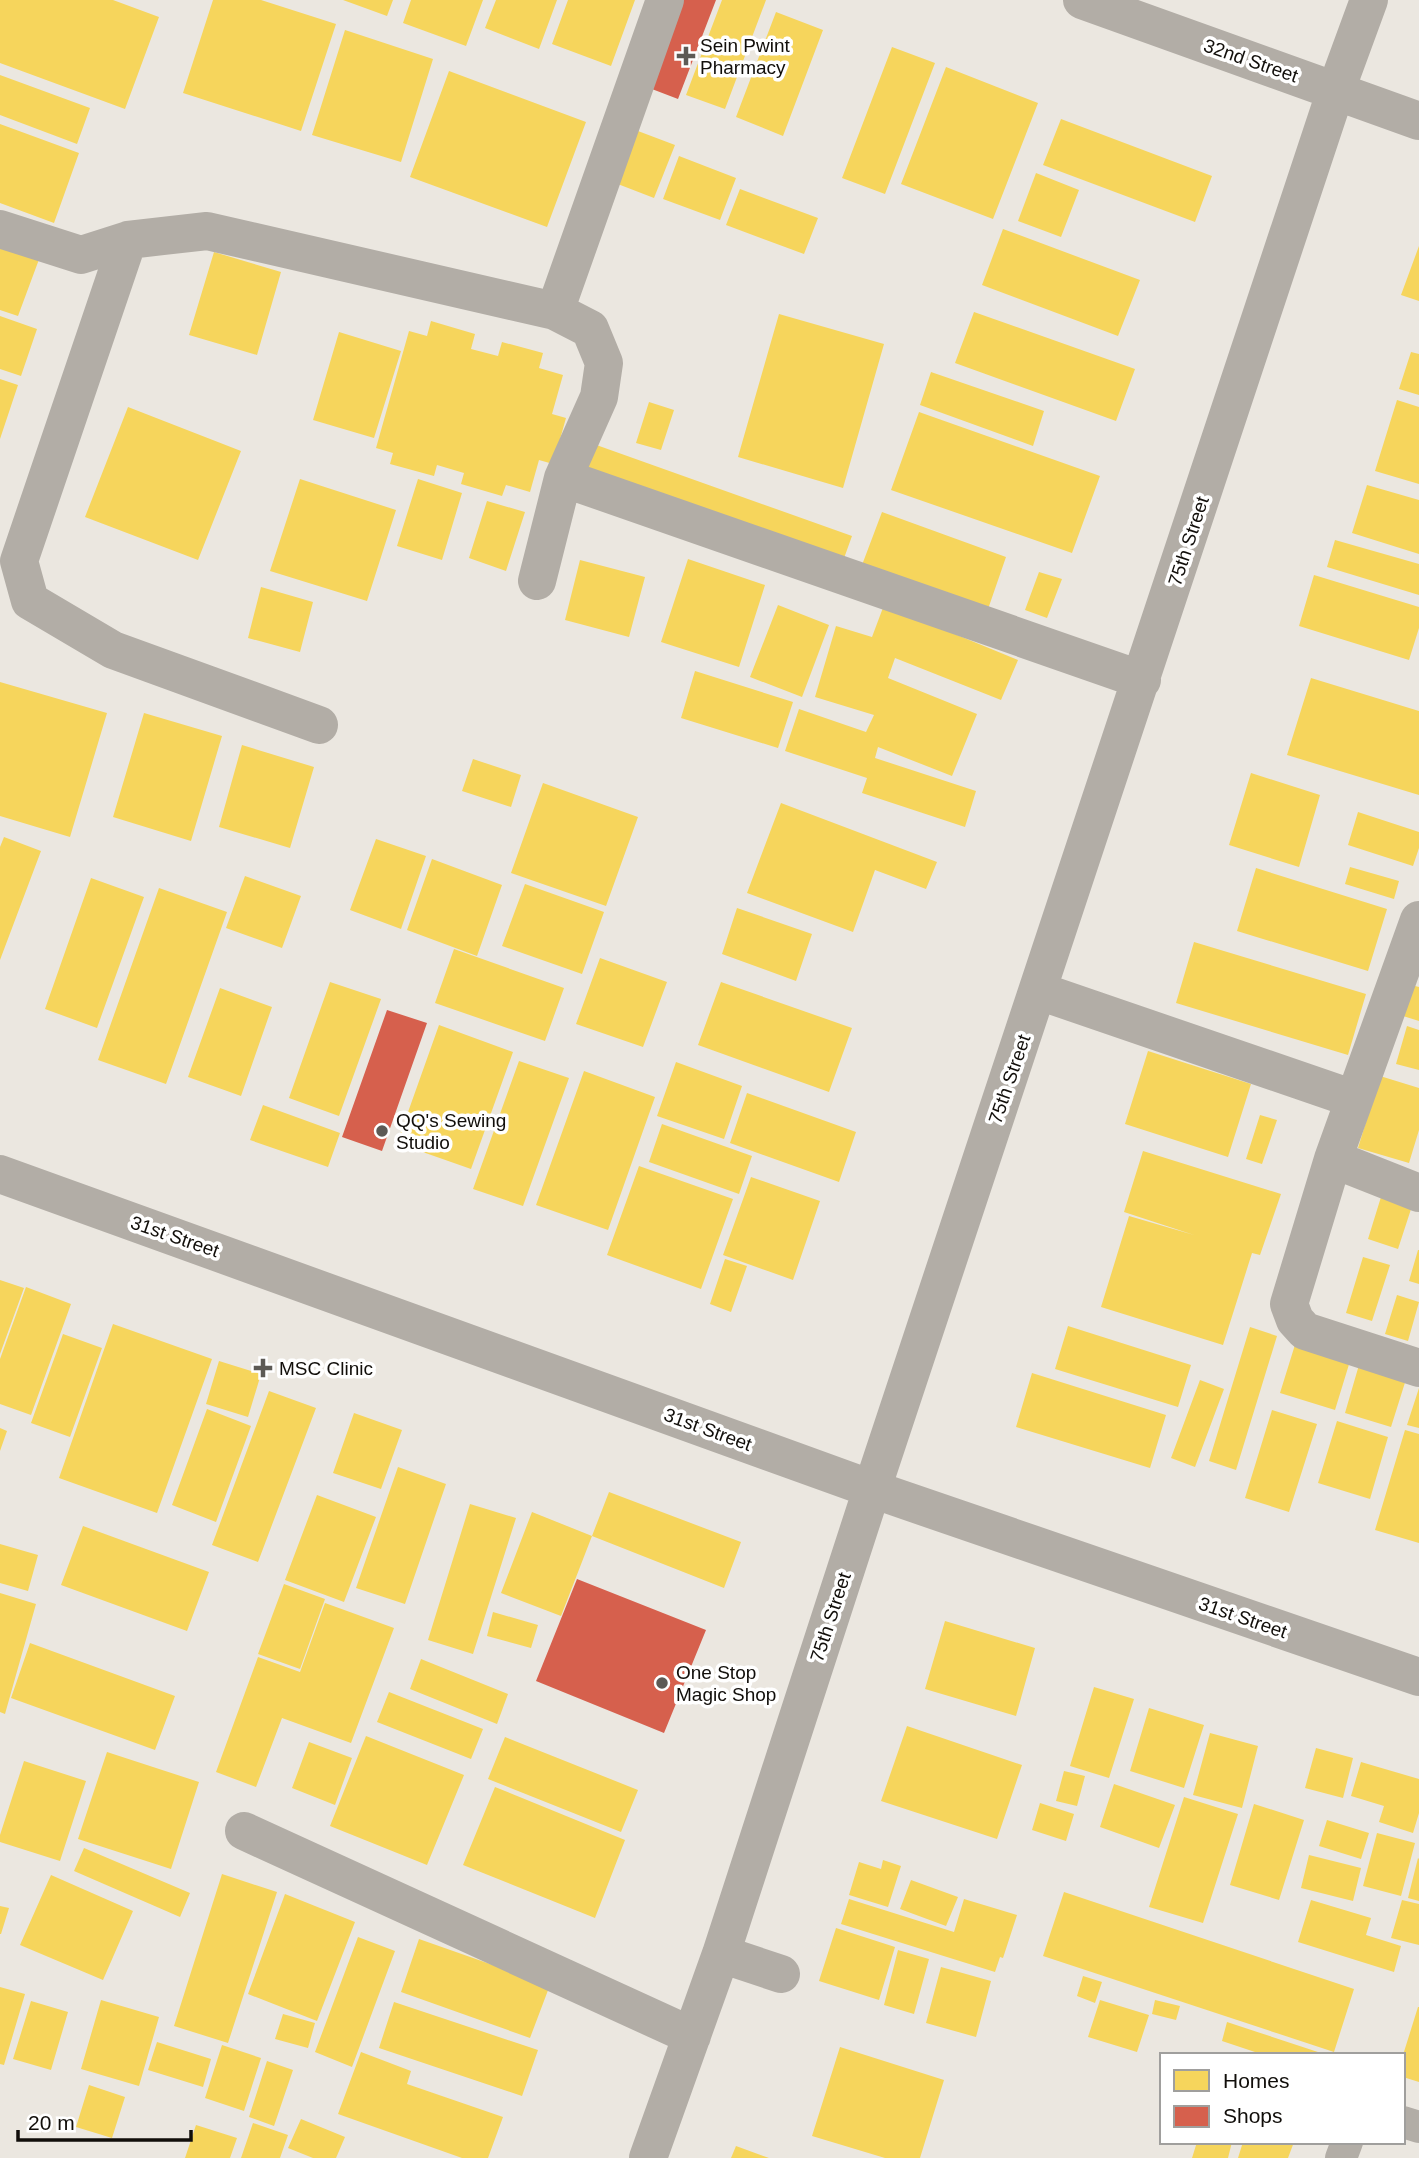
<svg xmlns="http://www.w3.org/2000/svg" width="1419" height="2158" viewBox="0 0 1419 2158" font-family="Arial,sans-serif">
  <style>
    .homes { fill: #f6d55c }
    .shops { fill: #d6604d }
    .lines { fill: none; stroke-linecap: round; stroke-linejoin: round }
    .lane { stroke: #b2ada6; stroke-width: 32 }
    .street { stroke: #b2ada6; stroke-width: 38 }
    .poi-dot { fill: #5d5a55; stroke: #fff; stroke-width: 2.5 }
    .labels { text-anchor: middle; stroke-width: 7; stroke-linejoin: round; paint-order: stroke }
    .poi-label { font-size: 19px; fill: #110e0a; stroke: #fff; text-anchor: start }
    .street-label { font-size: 19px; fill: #110e0a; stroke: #fff }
  </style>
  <rect width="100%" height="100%" fill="#ebe7e0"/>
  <path class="homes" d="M0 0H113L159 17 125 109 0 63Z
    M213 0H261L336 24 301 131 183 93Z
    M343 0H393L387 16Z
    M411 0H483L466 46 403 23Z
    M496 0H557L539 49 485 28Z
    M568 0H635L611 66 552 44Z
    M722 0H766L725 109 686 95Z
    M776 12 823 30 783 136 736 117Z
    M345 30 433 59 401 162 312 135Z
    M892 47 935 63 885 194 842 178Z
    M946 67 1038 103 993 219 901 184Z
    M449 71 586 122 547 227 410 177Z
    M0 75 90 108 77 144 0 115Z
    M1061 119 1212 176 1195 222 1043 165Z
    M0 124 79 153 54 223 0 203Z
    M630 128 675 145 654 198 610 181Z
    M679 156 736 178 720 220 663 199Z
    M1036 173 1079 190 1061 237 1018 221Z
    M740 189 818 218 804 254 726 225Z
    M1003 229 1140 280 1118 336 982 285Z
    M0 239 41 254 18 316 0 310Z
    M1419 246V301L1401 295Z
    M214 252 281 272 257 355 189 335Z
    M974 312 1135 369 1116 421 955 363Z
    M779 314 884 344 843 488 738 457Z
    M0 316 37 329 21 376 0 369Z
    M431 321 475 334 471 349 498 356 502 342 543 353 539 368 563 375 552 414 566 418 553 464 539 460 530 492 506 485 502 496 461 484 464 473 437 465 434 476 390 464 393 453 376 448 409 331 427 336Z
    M339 332 401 351 374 438 313 420Z
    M1411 352 1419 354V395L1399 389Z
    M931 372 1044 411 1033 446 920 405Z
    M0 379 18 385 0 439Z
    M1397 400 1419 407V484L1375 471Z
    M649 402 674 410 661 450 636 443Z
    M128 407 241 451 198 560 85 517Z
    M919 412 1100 476 1072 553 891 490Z
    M588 442 852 536 843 561 579 466Z
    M300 479 396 510 367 601 270 571Z
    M418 479 462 493 442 560 397 546Z
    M1367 485 1419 500V554L1352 533Z
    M487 501 525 512 506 571 469 558Z
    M882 512 1006 557 987 612 862 565Z
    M1335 540 1419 564V595L1327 567Z
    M688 559 765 585 739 667 661 642Z
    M580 560 645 577 629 637 565 620Z
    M1039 572 1062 579 1047 618 1025 610Z
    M1314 575 1419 607V628L1409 660 1299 626Z
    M261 587 313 602 300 652 248 638Z
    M778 605 829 625 802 697 750 677Z
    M884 605 1018 660 1001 700 895 658 888 678 977 714 952 776 878 747 875 758 976 791 965 827 862 793 867 778 785 751 799 709 866 732 874 715 815 697 836 626 872 637Z
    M695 671 793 702 778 748 681 718Z
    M1311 678 1419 711V795L1287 755Z
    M0 682 107 713 70 837 0 816Z
    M144 713 222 736 191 841 113 817Z
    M242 745 314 767 290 848 219 827Z
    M473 759 521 775 511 807 462 791Z
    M1251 773 1320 795 1299 867 1229 845Z
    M543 783 638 817 606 906 511 873Z
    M781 803 937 862 926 889 875 870 853 932 747 893Z
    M1358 812 1419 832V848L1413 866 1348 845Z
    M4 837 41 851 0 960V847Z
    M376 839 426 856 401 929 350 910Z
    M432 859 502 885 477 956 407 930Z
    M1350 867 1399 881 1394 899 1345 884Z
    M1256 868 1387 909 1368 971 1237 931Z
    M245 876 301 896 282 948 226 928Z
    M91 878 144 897 97 1028 45 1009Z
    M525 884 604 912 582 974 502 946Z
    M159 888 227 912 166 1084 98 1060Z
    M737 908 812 934 796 981 722 954Z
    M1194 942 1366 994 1348 1055 1176 1003Z
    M454 949 564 988 545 1041 435 1003Z
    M600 958 667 982 643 1047 576 1024Z
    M330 982 381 999 339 1116 289 1098Z
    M721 982 852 1028 829 1092 698 1045Z
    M1411 985 1419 987V1021L1403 1016Z
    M220 988 272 1007 241 1096 188 1077Z
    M439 1025 513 1052 471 1169 397 1143Z
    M1407 1026 1419 1030V1070L1396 1064Z
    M1148 1051 1251 1084 1228 1157 1125 1124Z
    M519 1061 569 1078 523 1206 473 1189Z
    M676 1062 742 1086 724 1139 657 1116Z
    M584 1071 655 1097 608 1230 536 1205Z
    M1380 1076 1419 1088V1130L1409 1163 1358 1148Z
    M747 1093 856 1132 839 1182 730 1143Z
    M263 1105 340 1133 328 1167 250 1140Z
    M1260 1115 1277 1120 1262 1164 1246 1159Z
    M662 1124 752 1156 739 1194 649 1162Z
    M1143 1151 1281 1194 1260 1255 1252 1253 1223 1345 1101 1307 1129 1216 1194 1235 1124 1212Z
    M639 1166 733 1199 701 1289 607 1255Z
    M751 1177 820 1201 793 1280 723 1255Z
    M1381 1197 1412 1206 1398 1249 1368 1239Z
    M1418 1250H1419V1284L1409 1281Z
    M1363 1257 1390 1265 1372 1321 1346 1313Z
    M725 1259 747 1266 731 1312 710 1304Z
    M0 1280 24 1288 0 1354Z
    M26 1287 71 1304 31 1415 0 1404V1359Z
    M1397 1295 1419 1302 1408 1341 1385 1334Z
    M1303 1319 1358 1335 1335 1410 1280 1393Z
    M113 1324 212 1359 157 1513 59 1478Z
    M1068 1326 1191 1365 1178 1407 1055 1369Z
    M1250 1327 1277 1336 1236 1470 1209 1461Z
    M63 1334 102 1348 70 1437 31 1423Z
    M1361 1358 1408 1373 1391 1427 1345 1413Z
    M219 1361 261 1374 248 1417 206 1404Z
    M1032 1373 1166 1415 1150 1468 1016 1427Z
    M1200 1380 1224 1389 1195 1467 1171 1458Z
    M1419 1388V1428L1407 1425Z
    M269 1391 316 1408 258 1562 212 1545Z
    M207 1409 251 1426 216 1522 172 1505Z
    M1272 1410 1317 1424 1289 1512 1245 1498Z
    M354 1413 402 1430 381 1489 333 1473Z
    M1337 1421 1388 1437 1370 1499 1318 1483Z
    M0 1428 7 1431 0 1451Z
    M1405 1430 1419 1434V1543L1375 1530Z
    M398 1467 446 1484 405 1604 356 1588Z
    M609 1492 741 1542 724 1588 592 1536Z
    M317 1495 376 1517 344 1602 285 1580Z
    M470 1504 516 1518 473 1654 428 1640Z
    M532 1512 592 1536 561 1616 501 1593Z
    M83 1526 209 1572 187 1631 61 1585Z
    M0 1544 38 1555 28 1591 0 1583Z
    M284 1584 325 1599 300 1669 258 1654Z
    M0 1593 36 1604 5 1714 0 1712Z
    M325 1603 394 1628 351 1743 282 1718 256 1787 216 1772 258 1657 300 1672Z
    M493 1612 538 1625 531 1648 487 1636Z
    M945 1621 1035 1648 1016 1716 925 1689Z
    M30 1643 175 1696 155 1750 11 1698Z
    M421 1659 508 1694 497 1724 410 1689Z
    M1094 1687 1134 1699 1109 1778 1070 1766Z
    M389 1692 483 1729 471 1759 377 1722Z
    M1149 1708 1204 1725 1184 1788 1130 1771Z
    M907 1726 1022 1765 997 1839 881 1801Z
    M1210 1733 1258 1746 1242 1808 1193 1795Z
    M366 1736 464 1775 427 1865 330 1826Z
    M505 1737 638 1790 621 1832 488 1779Z
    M309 1742 352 1758 335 1805 292 1788Z
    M1316 1748 1353 1758 1343 1798 1305 1788Z
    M107 1752 199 1782 171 1869 78 1839Z
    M24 1761 86 1781 60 1861 0 1842V1835Z
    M1361 1762 1419 1779V1813L1413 1833 1379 1822 1384 1806 1351 1796Z
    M1064 1771 1085 1776 1077 1806 1056 1801Z
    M1114 1784 1175 1805 1159 1848 1100 1827Z
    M495 1787 625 1840 595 1918 463 1865Z
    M1184 1797 1238 1814 1203 1923 1149 1907Z
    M1040 1803 1074 1814 1066 1841 1032 1830Z
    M1254 1804 1304 1820 1279 1900 1230 1885Z
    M1327 1820 1369 1833 1361 1859 1319 1846Z
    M1377 1833 1415 1843 1401 1896 1363 1886Z
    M84 1848 190 1893 180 1917 74 1871Z
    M1309 1855 1361 1868 1353 1901 1301 1888Z
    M1418 1858 1419 1859V1901L1408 1898Z
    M883 1860 901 1866 888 1907 849 1895 859 1862 881 1869Z
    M222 1874 277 1892 228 2043 174 2026Z
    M51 1875 133 1911 103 1980 20 1945Z
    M911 1880 958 1897 946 1926 900 1909Z
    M1064 1892 1354 1989 1334 2052 1043 1956Z
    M285 1894 355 1922 317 2021 248 1994Z
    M849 1899 954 1932 964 1899 1017 1915 1003 1958 1000 1957 995 1972 841 1924Z
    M1311 1900 1371 1918 1366 1935 1401 1946 1394 1972 1298 1942Z
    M1402 1900 1419 1904V1945L1391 1938Z
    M0 1906 9 1908 1 1934H0Z
    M836 1928 895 1947 879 2000 819 1981Z
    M358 1937 395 1951 352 2067 315 2052Z
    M419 1939 550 1985 530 2038 401 1992Z
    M898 1950 929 1959 914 2014 884 2005Z
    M941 1967 991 1981 976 2037 926 2023Z
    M1083 1976 1102 1982 1095 2003 1077 1996Z
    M0 1987 25 1994 4 2065 0 2064Z
    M101 2000 159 2017 139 2086 81 2069Z
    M1100 2000 1149 2015 1137 2052 1088 2037Z
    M1155 2000 1180 2006 1176 2020 1152 2014Z
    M31 2001 68 2012 51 2070 13 2059Z
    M394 2002 538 2050 522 2096 379 2048Z
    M1418 2007H1419V2082L1403 2077V2055Z
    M283 2014 315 2023 308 2048 275 2039Z
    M1227 2022 1324 2054V2055H1264L1222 2041Z
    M157 2042 211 2059 203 2087 148 2070Z
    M222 2045 261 2058 244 2111 205 2098Z
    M840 2047 944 2080 920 2158H885L812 2136Z
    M361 2052 411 2071 407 2084 503 2117 488 2158H462L338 2114Z
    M267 2061 293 2070 274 2126 249 2117Z
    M89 2085 125 2097 112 2138 76 2127Z
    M301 2119 345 2137 336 2158H313L288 2148Z
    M253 2123 288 2135 280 2158H241Z
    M196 2125 237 2138 230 2158H185Z
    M1197 2142H1232L1228 2158H1192Z
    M1243 2142H1294L1288 2158H1238Z
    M736 2146 769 2158H731Z"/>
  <path class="shops" d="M676 0H716L678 99 644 86Z
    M387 1010 427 1023 382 1151 342 1137Z
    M577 1579 706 1630 664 1733 536 1681Z"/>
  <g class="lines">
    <path class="lane" d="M1403 2122 1419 2127
      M1341 2158 1347 2142"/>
    <path class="street" d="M1082 0 1419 121
      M0 229 81 255 128 240 207 231 555 311 590 329 604 363 599 397 563 478 537 581
      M128 240 19 561 30 601 113 650 319 725
      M555 311 665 0
      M563 478 1142 680
      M1419 920 1333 1159 1289 1304 1295 1320 1305 1331 1419 1368
      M1039 991 1354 1099
      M1333 1159 1419 1193
      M0 1174 872 1489 1419 1677
      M244 1831 692 2036
      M721 1954 781 1974
      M648 2158 721 1954 872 1489 1336 90 1369 0"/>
  </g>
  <g class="poi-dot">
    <path d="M682.5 45.5h7v7h7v7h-7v7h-7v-7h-7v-7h7z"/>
    <circle cx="382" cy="1131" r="7"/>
    <path d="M259.5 1357.5h7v7h7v7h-7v7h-7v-7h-7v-7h7z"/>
    <circle cx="662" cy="1683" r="7"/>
  </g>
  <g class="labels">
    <g class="poi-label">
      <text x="700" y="52">Sein Pwint<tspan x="700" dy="22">Pharmacy</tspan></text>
      <text x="396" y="1127">QQ's Sewing<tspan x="396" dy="22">Studio</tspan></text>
      <text x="279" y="1375">MSC Clinic</text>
      <text x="676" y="1679">One Stop<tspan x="676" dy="22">Magic Shop</tspan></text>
    </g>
    <g class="street-label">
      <text transform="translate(1251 60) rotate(19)" y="7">32nd Street</text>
      <text transform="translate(1188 541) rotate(-72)" y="7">75th Street</text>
      <text transform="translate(1009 1079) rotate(-71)" y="7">75th Street</text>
      <text transform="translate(175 1236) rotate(19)" y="7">31st Street</text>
      <text transform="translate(708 1429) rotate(20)" y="7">31st Street</text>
      <text transform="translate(830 1617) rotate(-72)" y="7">75th Street</text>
      <text transform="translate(1243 1617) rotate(19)" y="7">31st Street</text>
    </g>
  </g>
  <rect x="1160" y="2053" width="245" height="91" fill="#ffffff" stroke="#a09f9d" stroke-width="2"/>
  <rect x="1174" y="2070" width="35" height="21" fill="#f6d55c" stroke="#a09f9d" stroke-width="2"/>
  <text x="1223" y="2088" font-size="21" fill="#110e0a">Homes</text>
  <rect x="1174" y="2106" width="35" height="21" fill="#d6604d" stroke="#a09f9d" stroke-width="2"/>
  <text x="1223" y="2123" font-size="21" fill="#110e0a">Shops</text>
  <path d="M18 2130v10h173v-10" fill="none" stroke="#110e0a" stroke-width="3.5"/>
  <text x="28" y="2130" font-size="21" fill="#110e0a" stroke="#ffffff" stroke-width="5" paint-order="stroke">20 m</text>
</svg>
